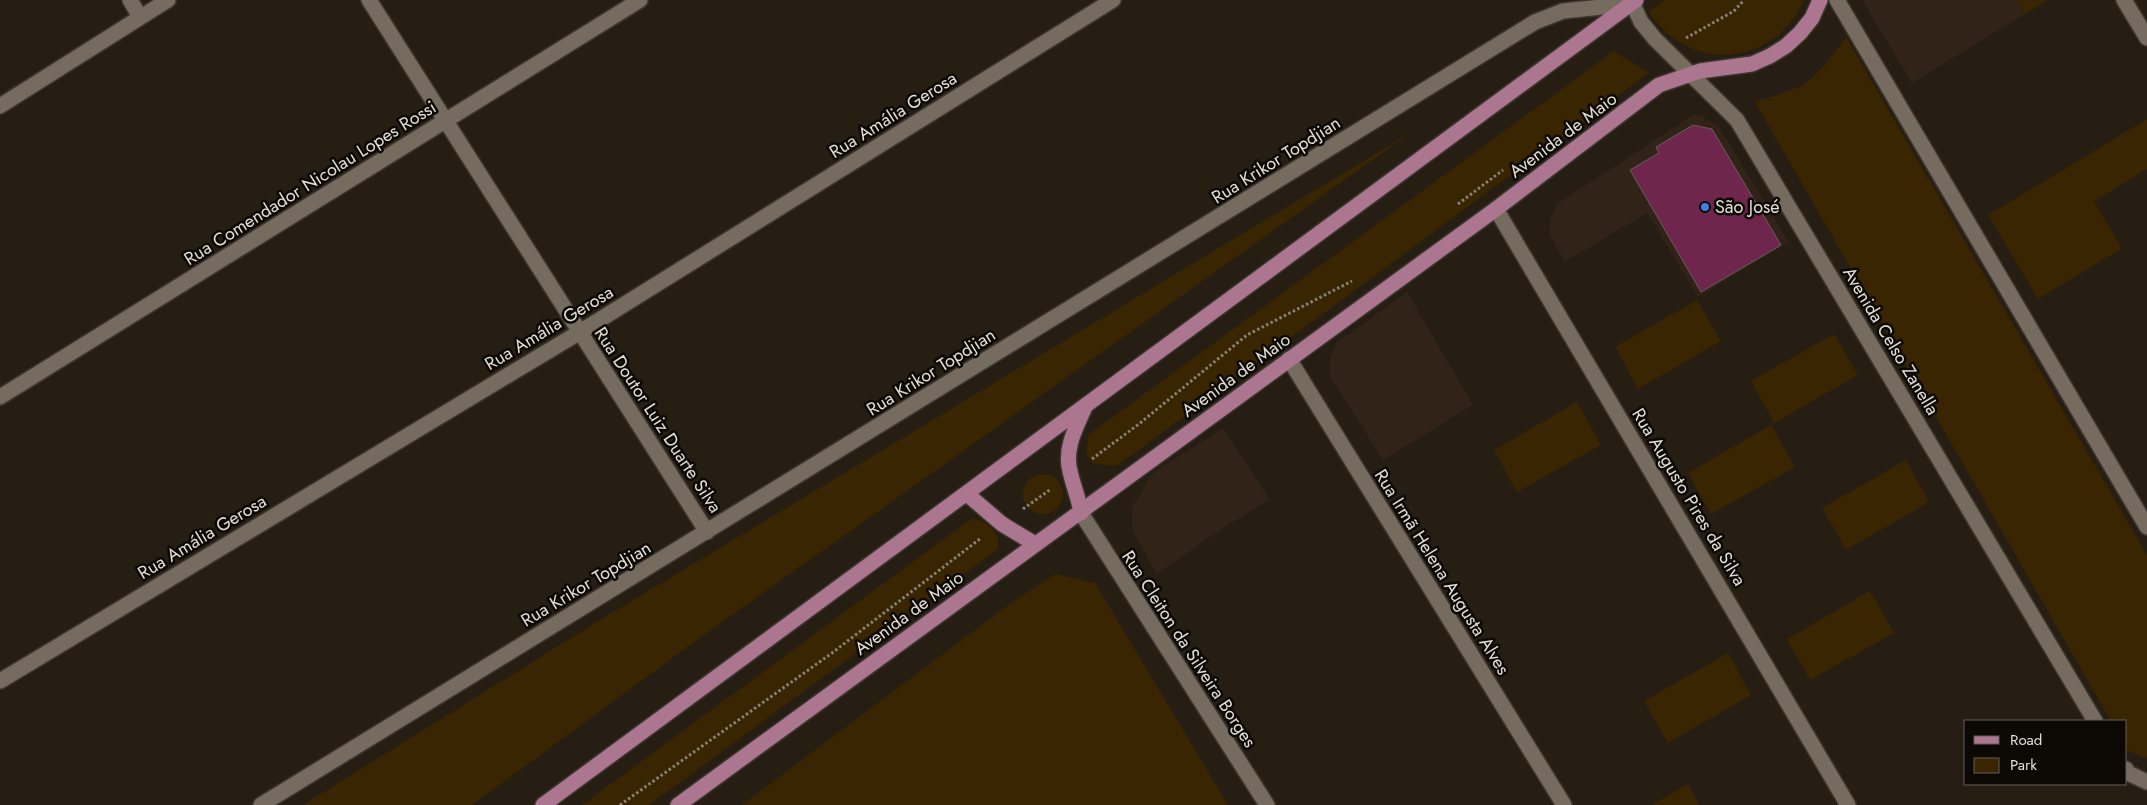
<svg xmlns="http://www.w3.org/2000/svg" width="2147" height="805" viewBox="0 0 2147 805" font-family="Jost,sans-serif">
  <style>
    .commercial { fill: #322318 }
    .green { fill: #392501 }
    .building { fill: #6e264c; stroke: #6b5b62 }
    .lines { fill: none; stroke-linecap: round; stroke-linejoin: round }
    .minor-casing { stroke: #3e3730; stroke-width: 18 }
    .major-casing { stroke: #3e3730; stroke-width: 18 }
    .path { stroke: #888178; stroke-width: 3; stroke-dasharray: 2.5 2.5; stroke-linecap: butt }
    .minor { stroke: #756c5f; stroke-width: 15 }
    .major { stroke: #ac7691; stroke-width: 15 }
    .shop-dot { fill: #3f7fe0; stroke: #0c0905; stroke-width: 2 }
    .labels { text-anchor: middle; stroke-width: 5; stroke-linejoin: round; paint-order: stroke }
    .street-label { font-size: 18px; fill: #e3ded7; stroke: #0c0905 }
    .poi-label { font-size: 18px; fill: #e3ded7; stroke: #0c0905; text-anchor: start }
  </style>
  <rect width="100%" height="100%" fill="#261e13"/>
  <path class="commercial" d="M1862 0H2017L2025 14 1912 83Z
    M1693 115 1701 116 1719 127 1789 242 1698 297 1647 213 1565 262 1550 236V220L1557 204Z
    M1407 292 1473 405 1383 460 1331 378 1329 362 1336 343Z
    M1223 428 1270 499 1217 532 1157 574 1132 530V508L1153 473Z"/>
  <path class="green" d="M1664 0H1804C1775 67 1688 74 1649 12Z
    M2017 0H2048L2025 14Z
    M1846 37 2147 555V758L2128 751 2126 748V721H2111L1755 102 1803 86 1825 65Z
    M1614 51 1649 73 1117 466 1093 464 1086 454 1088 435Z
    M2147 119V169L2094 201 2122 248 2038 299 1988 215Z
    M1412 132 697 640 472 805H303L590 626Z
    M1697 300 1721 341 1638 389 1615 347Z
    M1834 334 1858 375 1774 423 1751 381Z
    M1577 402 1601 445 1517 492 1494 450Z
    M1771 425 1795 467 1711 514 1688 473Z
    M1906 460 1929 502 1846 550 1822 508Z
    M1023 494a20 20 0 1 1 40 0a20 20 0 1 1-40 0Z
    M971 519C985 520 990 526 998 536V549L649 805H582Z
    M1055 574 1095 583 1228 805H742L1011 603Z
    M1870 591 1894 633 1810 680 1787 639Z
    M1728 653 1751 695 1668 743 1644 701Z
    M1688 784 1699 805H1651Z"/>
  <path class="building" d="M1693 125 1712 129 1781 245 1701 292 1630 170 1659 153 1656 147Z"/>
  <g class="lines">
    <g class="minor-casing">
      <path id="minor" d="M130 0 140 17
        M369 0 707 532
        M1631 0 1641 22 1655 39 1737 120 2095 721
        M1837 0 2147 527
        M2124 0 2147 38
        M0 106 168 0
        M1496 209 1848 805
        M1289 359 1564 805
        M0 397 640 0
        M1081 513 1267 805
        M0 681 580 332 1113 0
        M2126 769 2128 773 2147 782
        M261 805 1535 22 1563 11 1631 4"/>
    </g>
    <g class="major-casing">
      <path id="major" d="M967 494 1002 524 1035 544
        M1081 513C1079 498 1073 486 1070 471 1064 449 1076 427 1085 407
        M543 805 1636 0
        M678 805 1496 209 1659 85 1700 71 1752 64 1770 56 1786 46 1800 33 1812 18 1820 0"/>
    </g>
    <path class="path" d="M1686 38 1734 11 1744 0
      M1458 204 1503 170
      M1092 459 1139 424 1247 335 1352 281
      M1023 509 1051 489
      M620 805 832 653 981 538"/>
    <use href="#minor" class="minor"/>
    <use href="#major" class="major"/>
  </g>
  <circle class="shop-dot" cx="1705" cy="207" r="5"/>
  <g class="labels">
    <g class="street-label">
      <text transform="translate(893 115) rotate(-32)" y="6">Rua Amália Gerosa</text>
      <text transform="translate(1563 135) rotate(-37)" y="6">Avenida de Maio</text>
      <text transform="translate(1276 160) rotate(-32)" y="6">Rua Krikor Topdjian</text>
      <text transform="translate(310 183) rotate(-32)" y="6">Rua Comendador Nicolau Lopes Rossi</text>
      <text transform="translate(549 328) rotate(-31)" y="6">Rua Amália Gerosa</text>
      <text transform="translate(1891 341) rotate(59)" y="6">Avenida Celso Zanella</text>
      <text transform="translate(931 372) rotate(-32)" y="6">Rua Krikor Topdjian</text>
      <text transform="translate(1236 375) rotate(-36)" y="6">Avenida de Maio</text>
      <text transform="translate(658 420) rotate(57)" y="6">Rua Doutor Luiz Duarte Silva</text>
      <text transform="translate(1689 497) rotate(59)" y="6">Rua Augusto Pires da Silva</text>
      <text transform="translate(202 537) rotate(-31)" y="6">Rua Amália Gerosa</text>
      <text transform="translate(1442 572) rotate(58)" y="6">Rua Irmã Helena Augusta Alves</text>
      <text transform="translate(586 584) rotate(-31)" y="6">Rua Krikor Topdjian</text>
      <text transform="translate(909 613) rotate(-36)" y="6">Avenida de Maio</text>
      <text transform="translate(1189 649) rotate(57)" y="6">Rua Cleiton da Silveira Borges</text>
    </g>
    <g class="poi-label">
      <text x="1715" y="213">São José</text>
    </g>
  </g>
  <rect x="1964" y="720" width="162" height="65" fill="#0c0905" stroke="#625e59"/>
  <rect x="1974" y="736" width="25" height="8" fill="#ac7691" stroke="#625e59"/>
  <text x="2010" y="745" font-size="15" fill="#e3ded7">Road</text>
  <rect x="1974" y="758" width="25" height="15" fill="#392501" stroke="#625e59"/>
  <text x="2010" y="770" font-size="15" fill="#e3ded7">Park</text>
</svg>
